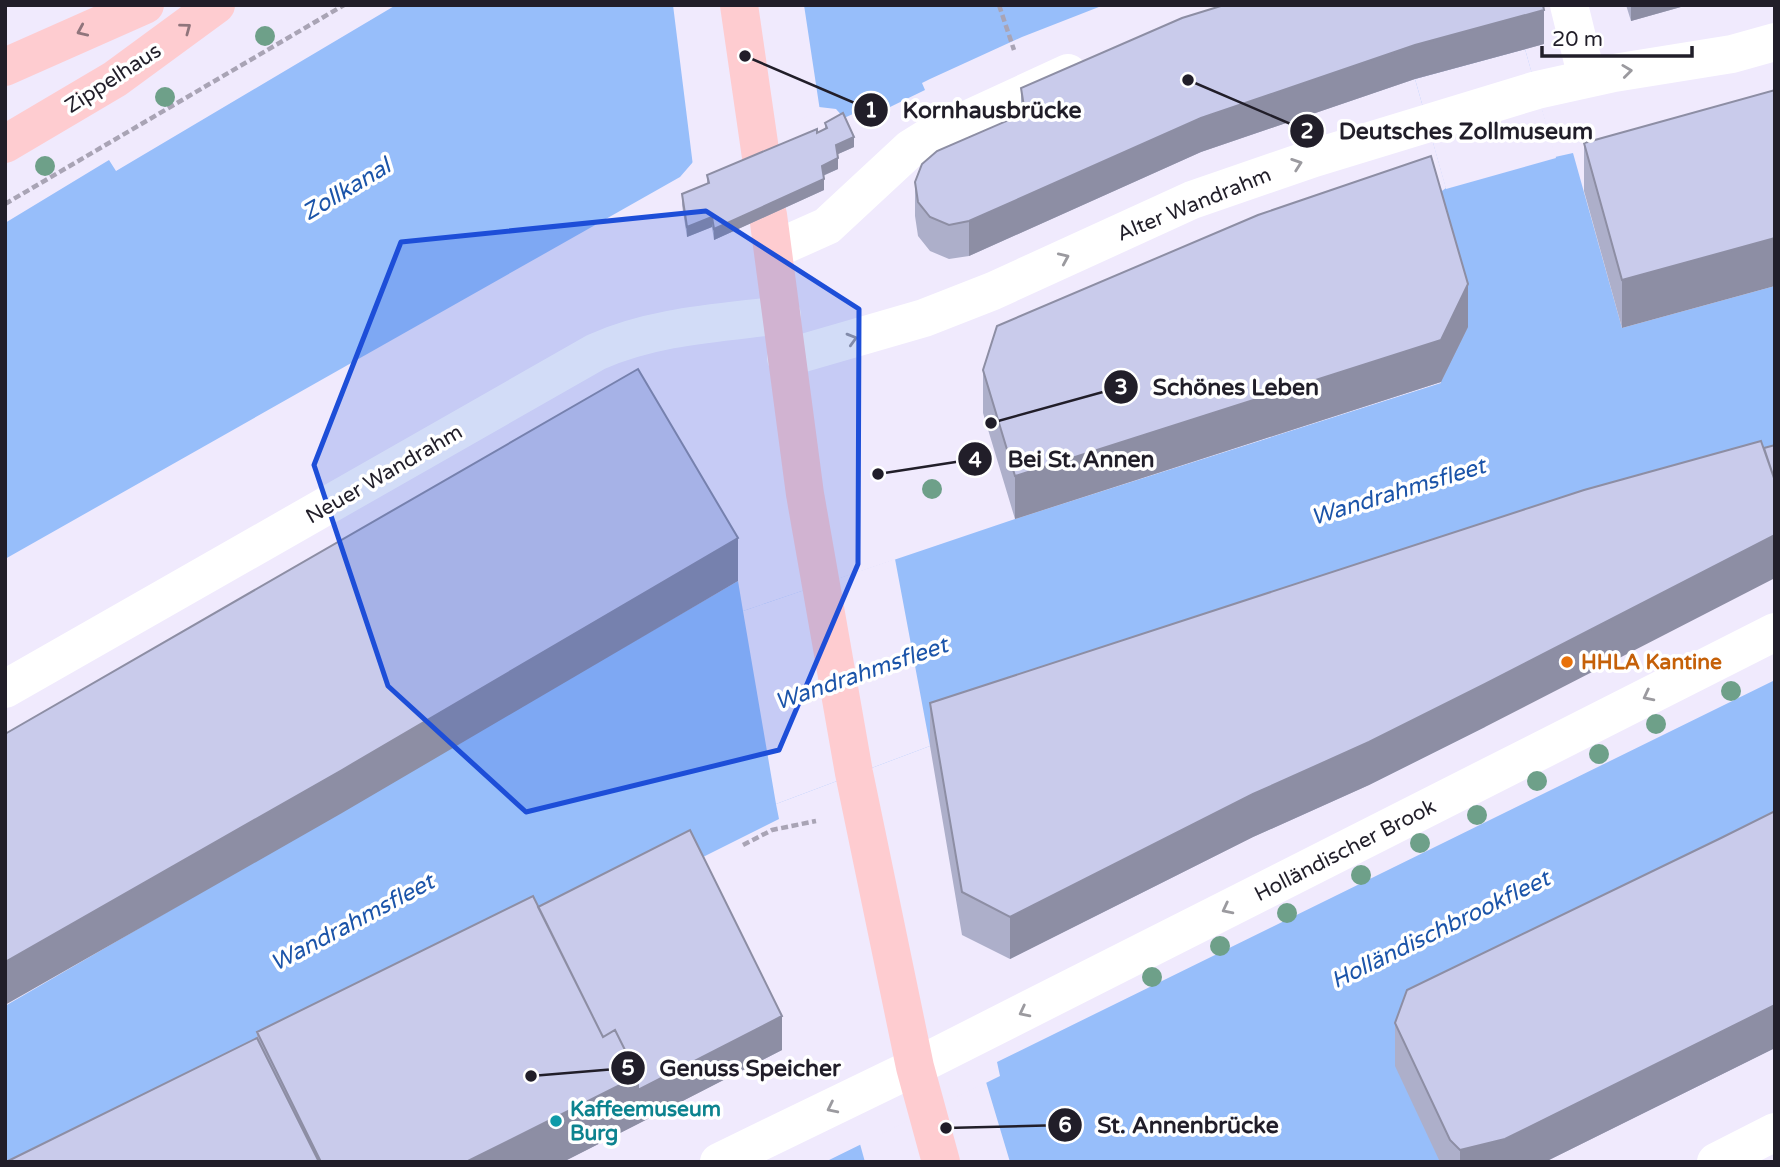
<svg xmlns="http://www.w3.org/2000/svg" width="1780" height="1167" viewBox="0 0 1780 1167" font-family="'Varela Round',sans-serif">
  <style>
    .water { fill: #97befa }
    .pier { fill: #f0eafd }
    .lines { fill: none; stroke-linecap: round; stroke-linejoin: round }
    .path { stroke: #a9a4b5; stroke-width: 4.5; stroke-dasharray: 7 3.5; stroke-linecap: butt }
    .minor { stroke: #fff; stroke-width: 38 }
    .major { stroke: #feccd0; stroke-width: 38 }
    .tree { fill: #6ea089 }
    .wall { fill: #adafca }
    .shaded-wall { fill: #8d8ea4 }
    .building { fill: #c9cbeb; stroke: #8d8ea4; stroke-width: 2 }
    .oneway { stroke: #90757c }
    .oneway2 { stroke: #9b9a9f }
    .marked { fill: #1d4ed8; fill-opacity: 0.2; stroke: #1d4ed8; stroke-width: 5; stroke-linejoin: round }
    .food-dot { fill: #e8710a; stroke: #fff; stroke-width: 2.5 }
    .culture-dot { fill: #0f9aa8; stroke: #fff; stroke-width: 2.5 }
    .labels { text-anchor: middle; stroke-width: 7; stroke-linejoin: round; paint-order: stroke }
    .street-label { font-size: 21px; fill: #211e29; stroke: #fff }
    .food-label { font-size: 21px; font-weight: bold; fill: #c56008; stroke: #fff; text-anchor: start }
    .culture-label { font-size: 21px; font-weight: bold; fill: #0d838f; stroke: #fff; text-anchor: start }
    .water-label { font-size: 23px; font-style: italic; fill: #1b54a9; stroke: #fff }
    .leader { fill: none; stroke: #211e29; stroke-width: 2.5 }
    .callout-dot { fill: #211e29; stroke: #fff; stroke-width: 2.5 }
    .mark-label { font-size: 21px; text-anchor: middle; font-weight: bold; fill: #fff }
    .callout-label { font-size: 23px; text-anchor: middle; font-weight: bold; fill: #211e29; stroke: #fff; stroke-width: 7; stroke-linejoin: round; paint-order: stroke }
  </style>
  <rect width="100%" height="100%" fill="#f0eafd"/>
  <path class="water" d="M396 5H1104L1022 37 930 79 922 83 925 90 888 108 884 100 844 118 836 109 819 107 693 162 680 177 5 559V223L109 160 116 171Z
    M1525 49 1555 157 1573 153 1622 328 1775 286V480L930 746 776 804 779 819 93 1162H5V1006L738 581 743 611 1015 519 1441 383 1431 199 1446 188 1415 79Z
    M1775 680V854L1440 1162H825L1000 1076 997 1062Z"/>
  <path class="pier" d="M673 5H804L820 111 693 166Z
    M1525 49 1556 158 1446 189 1415 79Z
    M895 559 930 746 776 804 743 611Z
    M986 1082 1010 1162H865L860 1144Z"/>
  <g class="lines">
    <path class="path" d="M999 5 1014 50
      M5 204 344 5
      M743 845 772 830 816 821"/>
    <path class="minor" d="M1569 5 1587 78
      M773 250 827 226 911 148 927 138 1068 73
      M786 358 924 318 993 291 1192 200 1314 158 1537 90 1614 73 1732 54 1775 42
      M5 689 596 352C654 326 719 323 782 315
      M719 1162 915 1067 1775 632
      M1716 1162 1775 1132"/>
    <path class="major" d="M739 5 762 164
      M5 67 145 5
      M5 144 115 79 216 5
      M768 215 805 494 854 773 915 1067 941 1162"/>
  </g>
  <g class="tree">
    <circle cx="265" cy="36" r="10"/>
    <circle cx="165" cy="97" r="10"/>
    <circle cx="45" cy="166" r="10"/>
    <circle cx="932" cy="489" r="10"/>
    <circle cx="1731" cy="691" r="10"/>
    <circle cx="1656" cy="724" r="10"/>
    <circle cx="1599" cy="754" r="10"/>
    <circle cx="1537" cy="781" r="10"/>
    <circle cx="1477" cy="815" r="10"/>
    <circle cx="1420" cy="843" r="10"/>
    <circle cx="1361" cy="875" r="10"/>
    <circle cx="1287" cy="913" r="10"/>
    <circle cx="1220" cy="946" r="10"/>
    <circle cx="1152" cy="977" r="10"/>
  </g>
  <path class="wall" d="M1626 5H1688L1631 21Z
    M1544 44 1415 79 1201 152 969 256 949 259 930 251 918 236 915 216V182L1021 115V88Z
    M1775 90 1622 328 1584 191V143Z
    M825 123 854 147 838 154V169L823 176 824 190 714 240 712 227 687 237 682 205V194L707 184V175L825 130Z
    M1468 327 1441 382 1015 519 983 413V370Z
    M930 703 1485 727 1369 785 1253 837 1010 959 962 935 930 746Z
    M538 907 782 1050 563 1162H8L257 1038V1032Z
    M1395 1023 1775 1048 1545 1162H1440L1395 1066Z"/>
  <path class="shaded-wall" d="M1631 5H1688L1631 21Z
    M1544 10V44L1415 79 1201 152 969 256V221L1201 118 1415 45Z
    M854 137V147L836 155V145Z
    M838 158V169L822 176V166Z
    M824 179V190L714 240V229Z
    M712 217V227L687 237V227Z
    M1775 238V286L1622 328V280Z
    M1468 284V327L1441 382 1015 519V476Z
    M1775 535V578L1485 727 1369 785 1253 837 1010 959V917L1253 794Z
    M738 538V581L342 813 5 1005V962Z
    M1775 1005V1048L1545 1162H1460V1150Z
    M782 1016V1050L638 1124V1090Z
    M638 1076V1124L563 1162H466Z"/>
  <path class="building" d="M1224 5H1543L1544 10 1415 45 1201 118 969 221 949 225 930 217 918 202 915 182 922 164 937 151 1025 113 1021 88 1182 18Z
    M1775 90V238L1622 280 1584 143Z
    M843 113 854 137 836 145 838 158 822 166 824 179 714 229 712 217 687 227 682 194 709 183 707 175 817 129V133L827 128 825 123Z
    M1431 156 1468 284 1441 340 1015 476 983 370 997 326 1258 215Z
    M638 369 738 538 342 770 5 962V734Z
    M1761 441 1775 481V535L1485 684 1369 742 1253 794 1010 917 962 892 930 703 1584 490Z
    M1775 445V481L1764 448Z
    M1775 811V1005L1505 1139 1460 1150 1450 1140 1395 1023 1407 990 1721 838Z
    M690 830 782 1016 638 1090V1076L615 1030 603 1037 538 907Z
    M533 896 603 1037 615 1030 638 1076 466 1162H321L257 1032Z
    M257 1038 319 1162 8 1161Z"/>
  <defs><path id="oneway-chevron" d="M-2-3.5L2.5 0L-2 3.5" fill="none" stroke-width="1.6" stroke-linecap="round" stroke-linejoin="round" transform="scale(1.75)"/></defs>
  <g class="oneway">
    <use href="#oneway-chevron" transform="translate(186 28) rotate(-37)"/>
    <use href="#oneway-chevron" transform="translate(82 31) rotate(156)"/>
  </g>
  <g class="oneway2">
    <use href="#oneway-chevron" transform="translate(1627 71) rotate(-7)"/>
    <use href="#oneway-chevron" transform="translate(1297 164) rotate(-19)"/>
    <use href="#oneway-chevron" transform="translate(1064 258) rotate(-24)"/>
    <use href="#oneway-chevron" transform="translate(852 339) rotate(-16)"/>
    <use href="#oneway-chevron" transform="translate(1648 696) rotate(153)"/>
    <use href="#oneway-chevron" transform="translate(1227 909) rotate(153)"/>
    <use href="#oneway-chevron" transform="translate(1024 1012) rotate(153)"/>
    <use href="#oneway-chevron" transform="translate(832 1108) rotate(154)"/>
  </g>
  <path class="marked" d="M706 211 859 309 858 564 779 750 526 812 388 686 314 465 401 242Z"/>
  <circle class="food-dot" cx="1567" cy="662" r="7"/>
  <circle class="culture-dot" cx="556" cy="1121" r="7"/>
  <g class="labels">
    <g class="street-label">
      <text transform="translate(113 78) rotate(-33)" y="7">Zippelhaus</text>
      <text transform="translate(1194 204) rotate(-22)" y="7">Alter Wandrahm</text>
      <text transform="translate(384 474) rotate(-30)" y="7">Neuer Wandrahm</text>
      <text transform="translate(1345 850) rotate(-27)" y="7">Holländischer Brook</text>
    </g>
    <g class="food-label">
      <text x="1581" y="669">HHLA Kantine</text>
    </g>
    <g class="culture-label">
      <text x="570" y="1116">Kaffeemuseum<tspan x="570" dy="24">Burg</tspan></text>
    </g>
    <g class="water-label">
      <text transform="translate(346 189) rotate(-31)" y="8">Zollkanal</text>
      <text transform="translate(1398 491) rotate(-17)" y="8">Wandrahmsfleet</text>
      <text transform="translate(861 673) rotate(-19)" y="8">Wandrahmsfleet</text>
      <text transform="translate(352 922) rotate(-28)" y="8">Wandrahmsfleet</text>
      <text transform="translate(1440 929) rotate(-26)" y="8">Holländischbrookfleet</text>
    </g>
  </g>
  <path class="leader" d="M745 56L871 110M1188 80L1307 131M991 423L1121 387M878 474L975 459M531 1076L628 1068M946 1128L1065 1125"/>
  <g class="callout-dot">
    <circle cx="745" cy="56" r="7"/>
    <circle cx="1188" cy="80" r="7"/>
    <circle cx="991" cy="423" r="7"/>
    <circle cx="878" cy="474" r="7"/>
    <circle cx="531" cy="1076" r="7"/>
    <circle cx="946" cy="1128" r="7"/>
    <circle cx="871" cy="110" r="18"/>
    <circle cx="1307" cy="131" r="18"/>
    <circle cx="1121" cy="387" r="18"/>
    <circle cx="975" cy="459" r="18"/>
    <circle cx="628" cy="1068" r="18"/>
    <circle cx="1065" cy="1125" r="18"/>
  </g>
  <g class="mark-label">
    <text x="871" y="117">1</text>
    <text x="1307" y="138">2</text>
    <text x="1121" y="394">3</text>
    <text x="975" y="467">4</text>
    <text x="628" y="1075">5</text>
    <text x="1065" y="1132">6</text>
  </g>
  <g class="callout-label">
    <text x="992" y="118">Kornhausbrücke</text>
    <text x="1466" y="139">Deutsches Zollmuseum</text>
    <text x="1236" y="395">Schönes Leben</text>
    <text x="1081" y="467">Bei St. Annen</text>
    <text x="750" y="1076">Genuss Speicher</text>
    <text x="1188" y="1133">St. Annenbrücke</text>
  </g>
  <rect width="1780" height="1167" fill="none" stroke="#211e29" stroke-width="14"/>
  <path d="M1542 46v10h150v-10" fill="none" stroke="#211e29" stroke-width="3.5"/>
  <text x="1552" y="46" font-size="21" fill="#211e29" stroke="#ffffff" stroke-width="5" paint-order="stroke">20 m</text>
</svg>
